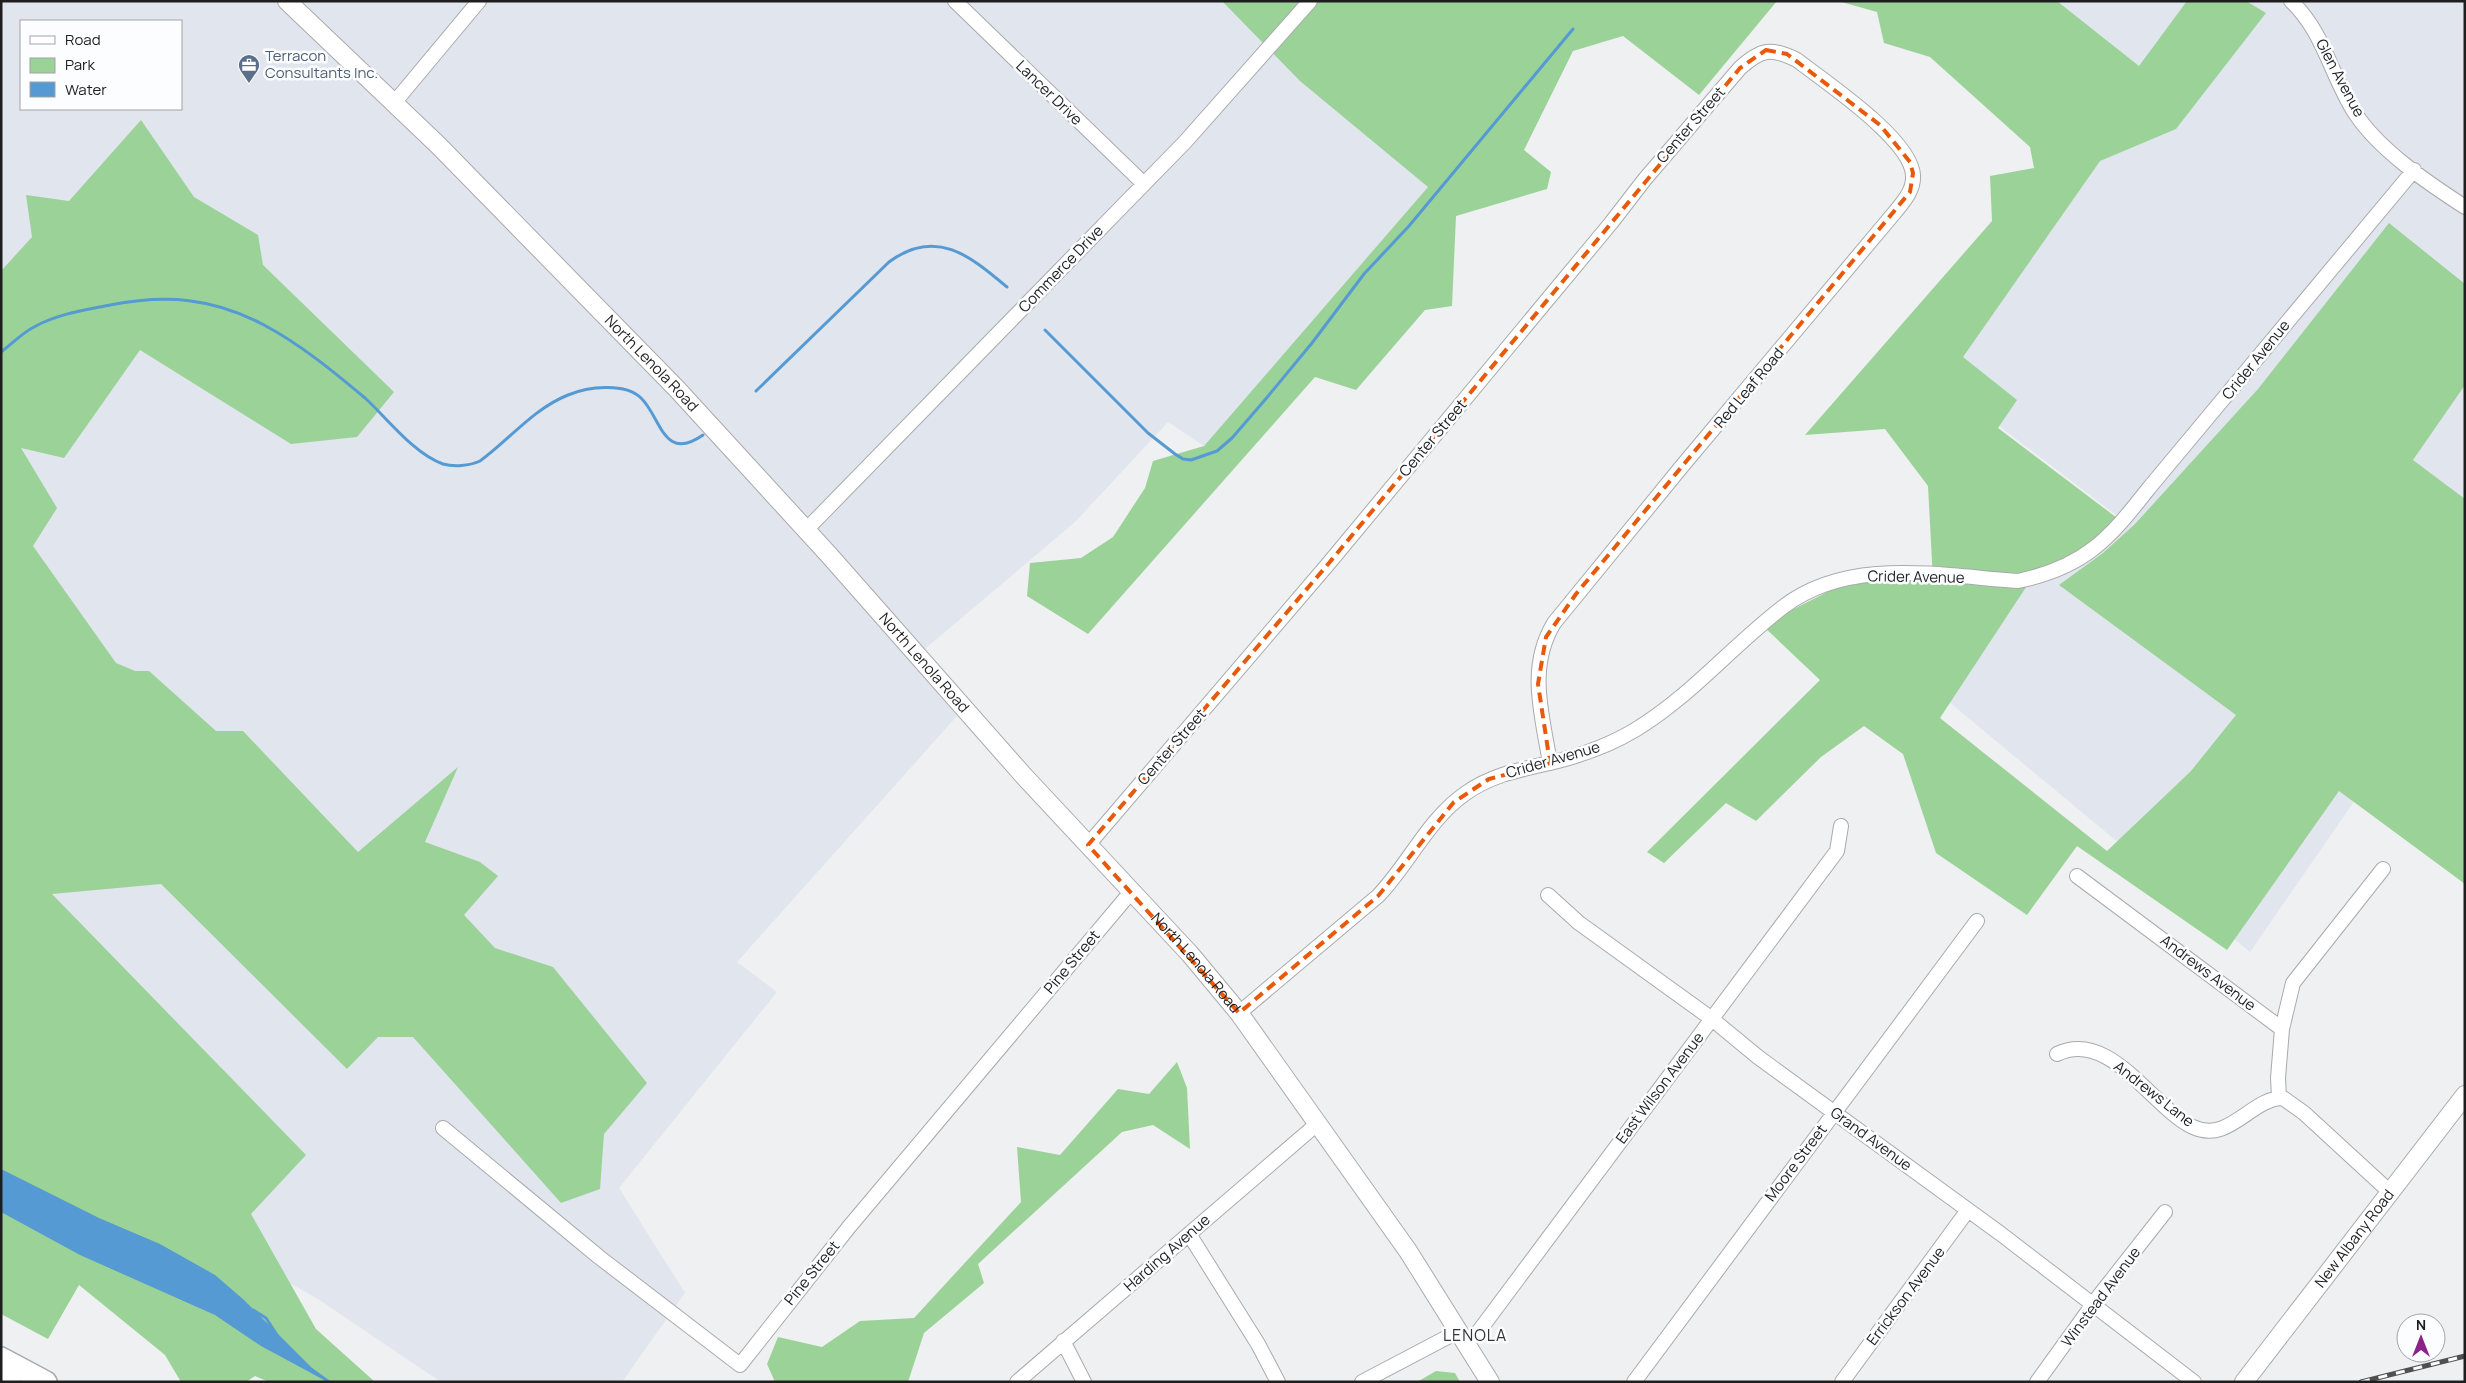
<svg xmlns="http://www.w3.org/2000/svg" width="2466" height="1383" viewBox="0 0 2466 1383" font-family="Manrope,sans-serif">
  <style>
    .built { fill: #e1e5ee; fill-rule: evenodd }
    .green { fill: #9bd298 }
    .water { fill: #559ad2 }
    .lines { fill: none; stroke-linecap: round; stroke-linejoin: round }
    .stream { stroke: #559ad2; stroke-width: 3 }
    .minor-casing { stroke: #a9aaac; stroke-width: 16 }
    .major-casing { stroke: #a9aaac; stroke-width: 20 }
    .highway-casing { stroke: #a9aaac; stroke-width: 24 }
    .minor { stroke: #fff; stroke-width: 14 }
    .major { stroke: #fff; stroke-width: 18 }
    .highway { stroke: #fff; stroke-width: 21 }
    .rail-casing { stroke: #505051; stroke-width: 5 }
    .rail { stroke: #fcfdff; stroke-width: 3; stroke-dasharray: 9; stroke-linecap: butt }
    .marked { fill: none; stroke: #e8590c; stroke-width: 4; stroke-dasharray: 10 6; stroke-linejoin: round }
    .labels { text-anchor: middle; stroke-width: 5; stroke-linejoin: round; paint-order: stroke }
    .service-label { font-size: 15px; fill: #4e5e75; stroke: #fcfdff; text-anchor: start }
    .street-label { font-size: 15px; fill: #1e1e1f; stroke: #fcfdff }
    .neighbourhood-label { font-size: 16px; letter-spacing: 1px; fill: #333436; stroke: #fcfdff }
  </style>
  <rect width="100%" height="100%" fill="#eff0f2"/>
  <path class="built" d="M1 1H1583L1428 187 1204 446 1168 422 1075 522 913 659 957 716 737 962 777 992 619 1188 685 1293 622 1382H441L318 1299 227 1248 1 1073ZM21 21H181V109H21Z
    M2057 1H2465V869L2364 787 2250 952 1901 662 2124 521 1935 377 2139 66Z"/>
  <path class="green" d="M1222 1H1777L1699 95 1623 36 1573 51 1524 150 1551 172 1547 189 1456 216 1452 306 1425 310 1356 390 1315 377 1088 634 1027 596 1030 563 1081 558 1113 537 1145 488 1153 461 1204 446 1428 187 1300 81Z
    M1838 1H2057L2139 66 2187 1H2246L2266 13 2176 129 2100 161 1963 357 2017 400 1998 428 2121 521 2052 571 2034 575 1940 718 2107 851 2191 771 2236 715 2059 585 2103 553 2135 524 2258 389 2389 223 2465 284V385L2413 460 2465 499V884L2339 791 2227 950 2077 846 2027 915 1936 853 1903 754 1864 726 1821 757 1756 821 1726 803 1664 863 1647 852 1820 680 1762 625 1859 576 1933 580 1928 486 1885 429 1805 435 1992 221 1990 176 2034 168 2030 147 1930 57 1884 43 1877 12Z
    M141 120 194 197 258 235 263 265 394 392 357 437 291 444 140 350 64 458 21 448 57 508 33 546 116 663 135 671H149L216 731H243L358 852 458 767 425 842 480 862 498 876 464 915 495 948 553 967 647 1083 604 1134 600 1189 561 1203 413 1037H378L347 1069 161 884 52 894 306 1155 251 1214 316 1329 375 1382H269L255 1376 246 1382H181L165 1355 79 1285 48 1339 1 1314V271L32 237 26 195 69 201Z
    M1177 1062 1187 1088 1190 1149 1153 1125 1122 1132 978 1264 984 1283 924 1333 908 1382H775L767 1364 778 1337 822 1347 860 1321 914 1318 1021 1202 1017 1147 1060 1155 1118 1089 1149 1094Z
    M1436 1371 1455 1373 1460 1382H1417Z"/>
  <path class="water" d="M1 1169 99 1218 160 1244 215 1275 244 1300 324 1380 261 1346 215 1315 80 1255 1 1212Z"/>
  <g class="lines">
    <path class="stream" d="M1045 330 1148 433 1175 454 1183 459 1191 460 1217 451 1232 438 1264 401 1312 343 1364 274 1409 226 1573 29
      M1 352C12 344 22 333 34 327 57 314 85 310 110 305 167 294 213 298 264 325 300 344 334 372 365 398 387 418 414 454 443 464 454 467 469 466 480 461 509 440 533 409 568 395 587 387 625 382 641 398 661 417 663 463 703 435
      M756 391 889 262C936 227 970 256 1007 287
      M253 1310 266 1318 277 1335
      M311 1369 329 1382"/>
    <g class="minor-casing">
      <path id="minor" d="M955 1 1144 184
        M2291 1C2324 32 2331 76 2355 113 2379 150 2428 183 2465 207
        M394 103 479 1
        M806 530 1185 142 1310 1
        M1088 845 1329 563 1611 223 1645 179 1740 68C1761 49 1771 47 1797 60 1825 82 1911 139 1913 175 1914 190 1904 201 1895 212L1683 465 1554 623C1527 668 1542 714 1550 763
        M2077 876 2282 1029 2278 1078 2279 1098
        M1548 895 1579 923 1712 1019 1758 1057 2001 1234 2194 1382
        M1239 1013 1378 896C1409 864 1428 819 1466 793 1494 773 1525 769 1558 761 1585 754 1610 745 1635 730 1690 697 1732 646 1783 607 1849 556 1942 576 2018 581 2085 567 2109 539 2149 488L2414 170
        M2282 1029 2293 983 2383 869
        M2057 1054C2110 1028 2152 1108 2193 1127 2229 1144 2251 1098 2283 1098L2304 1113 2390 1192
        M443 1128 599 1257 740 1365 849 1227 1131 892
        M1189 1234 1258 1344 1278 1382
        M1063 1341 1084 1382
        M1466 1343 1479 1331 1837 851 1841 826
        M1017 1382 1317 1124
        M1362 1382 1459 1331
        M1634 1382 1977 921
        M1842 1382 1968 1210
        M2037 1382 2099 1296 2165 1212"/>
    </g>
    <g class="major-casing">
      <g id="major">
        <path id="s1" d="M287 1 438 145 677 389 829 555 1023 775 1190 954 1239 1013 1408 1251 1490 1382"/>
        <path id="s2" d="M2244 1382 2465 1095"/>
      </g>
    </g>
    <g class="highway-casing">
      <path id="highway" d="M1 1358 46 1382
        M1 1377 10 1382"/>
    </g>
    <use href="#minor" class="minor"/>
    <use href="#major" class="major"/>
    <use href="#highway" class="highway"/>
    <g class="rail-casing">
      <path id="rail" d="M2361 1382 2465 1356"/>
    </g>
    <use href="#rail" class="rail"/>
  </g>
  <path class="marked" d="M1766 50 1787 54 1880 125 1910 162 1913 173 1910 192 1576 594 1546 637 1538 684 1550 763 1489 779 1454 802 1378 896 1239 1013 1088 845 1329 563 1740 68Z"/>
  <defs>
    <g id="office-pin" transform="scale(1.125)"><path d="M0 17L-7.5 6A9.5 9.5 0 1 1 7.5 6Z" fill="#5c6f8a" stroke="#fcfdff"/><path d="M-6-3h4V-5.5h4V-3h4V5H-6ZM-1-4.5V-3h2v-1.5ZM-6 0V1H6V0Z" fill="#fff"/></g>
  </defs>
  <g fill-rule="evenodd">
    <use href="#office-pin" x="249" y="65"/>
  </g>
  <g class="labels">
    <g class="service-label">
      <text x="265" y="61">Terracon<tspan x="265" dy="17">Consultants Inc.</tspan></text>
    </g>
    <g class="street-label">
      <text transform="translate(2340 78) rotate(62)" y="5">Glen Avenue</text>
      <text transform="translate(1049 93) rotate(44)" y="5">Lancer Drive</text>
      <text transform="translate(1691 125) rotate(-49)" y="5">Center Street</text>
      <text transform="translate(1061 269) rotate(-46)" y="5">Commerce Drive</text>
      <text transform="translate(2256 360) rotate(-51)" y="5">Crider Avenue</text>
      <text dy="5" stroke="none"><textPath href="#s1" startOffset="514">North Lenola Road</textPath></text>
      <text transform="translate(1749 388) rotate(-50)" y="5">Red Leaf Road</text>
      <text transform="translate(1433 438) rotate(-50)" y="5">Center Street</text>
      <text transform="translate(1916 577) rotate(1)" y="5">Crider Avenue</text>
      <text dy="5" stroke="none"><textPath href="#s1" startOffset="919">North Lenola Road</textPath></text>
      <text transform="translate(1172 747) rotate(-49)" y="5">Center Street</text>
      <text transform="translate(1553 760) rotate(-16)" y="5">Crider Avenue</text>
      <text transform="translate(1072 962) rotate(-50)" y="5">Pine Street</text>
      <text dy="5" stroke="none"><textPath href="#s1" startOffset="1324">North Lenola Road</textPath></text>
      <text transform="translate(2208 973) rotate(37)" y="5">Andrews Avenue</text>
      <text transform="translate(1660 1088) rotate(-53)" y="5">East Wilson Avenue</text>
      <text transform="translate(2154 1094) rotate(38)" y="5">Andrews Lane</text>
      <text transform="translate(1871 1139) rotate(36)" y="5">Grand Avenue</text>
      <text transform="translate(1796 1163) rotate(-53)" y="5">Moore Street</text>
      <text dy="5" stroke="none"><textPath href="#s2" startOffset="181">New Albany Road</textPath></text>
      <text transform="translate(1167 1253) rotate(-41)" y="5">Harding Avenue</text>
      <text transform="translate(812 1273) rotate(-51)" y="5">Pine Street</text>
      <text transform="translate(1906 1296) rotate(-53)" y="5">Errickson Avenue</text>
      <text transform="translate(2101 1297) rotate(-53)" y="5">Winstead Avenue</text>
    </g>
    <g class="neighbourhood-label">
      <text x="1475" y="1341">LENOLA</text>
    </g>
  </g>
  <rect width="2466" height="1383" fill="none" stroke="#1e1e1f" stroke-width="5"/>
  <rect x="20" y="20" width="162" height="90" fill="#fcfdff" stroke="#a3a4a5"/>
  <rect x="30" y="36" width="25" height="8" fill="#ffffff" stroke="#a3a4a5"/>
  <text x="65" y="45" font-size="15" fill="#1e1e1f">Road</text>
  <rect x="30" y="58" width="25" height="15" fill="#9bd298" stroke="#a3a4a5"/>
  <text x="65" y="70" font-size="15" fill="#1e1e1f">Park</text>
  <rect x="30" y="82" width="25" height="15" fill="#559ad2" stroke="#a3a4a5"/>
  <text x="65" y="95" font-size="15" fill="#1e1e1f">Water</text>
  <g transform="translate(2421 1338)"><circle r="24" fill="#fcfdff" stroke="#a3a4a5"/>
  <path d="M0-4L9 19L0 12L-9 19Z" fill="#8a2288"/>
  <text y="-8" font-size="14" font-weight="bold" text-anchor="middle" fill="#1e1e1f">N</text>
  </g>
</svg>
